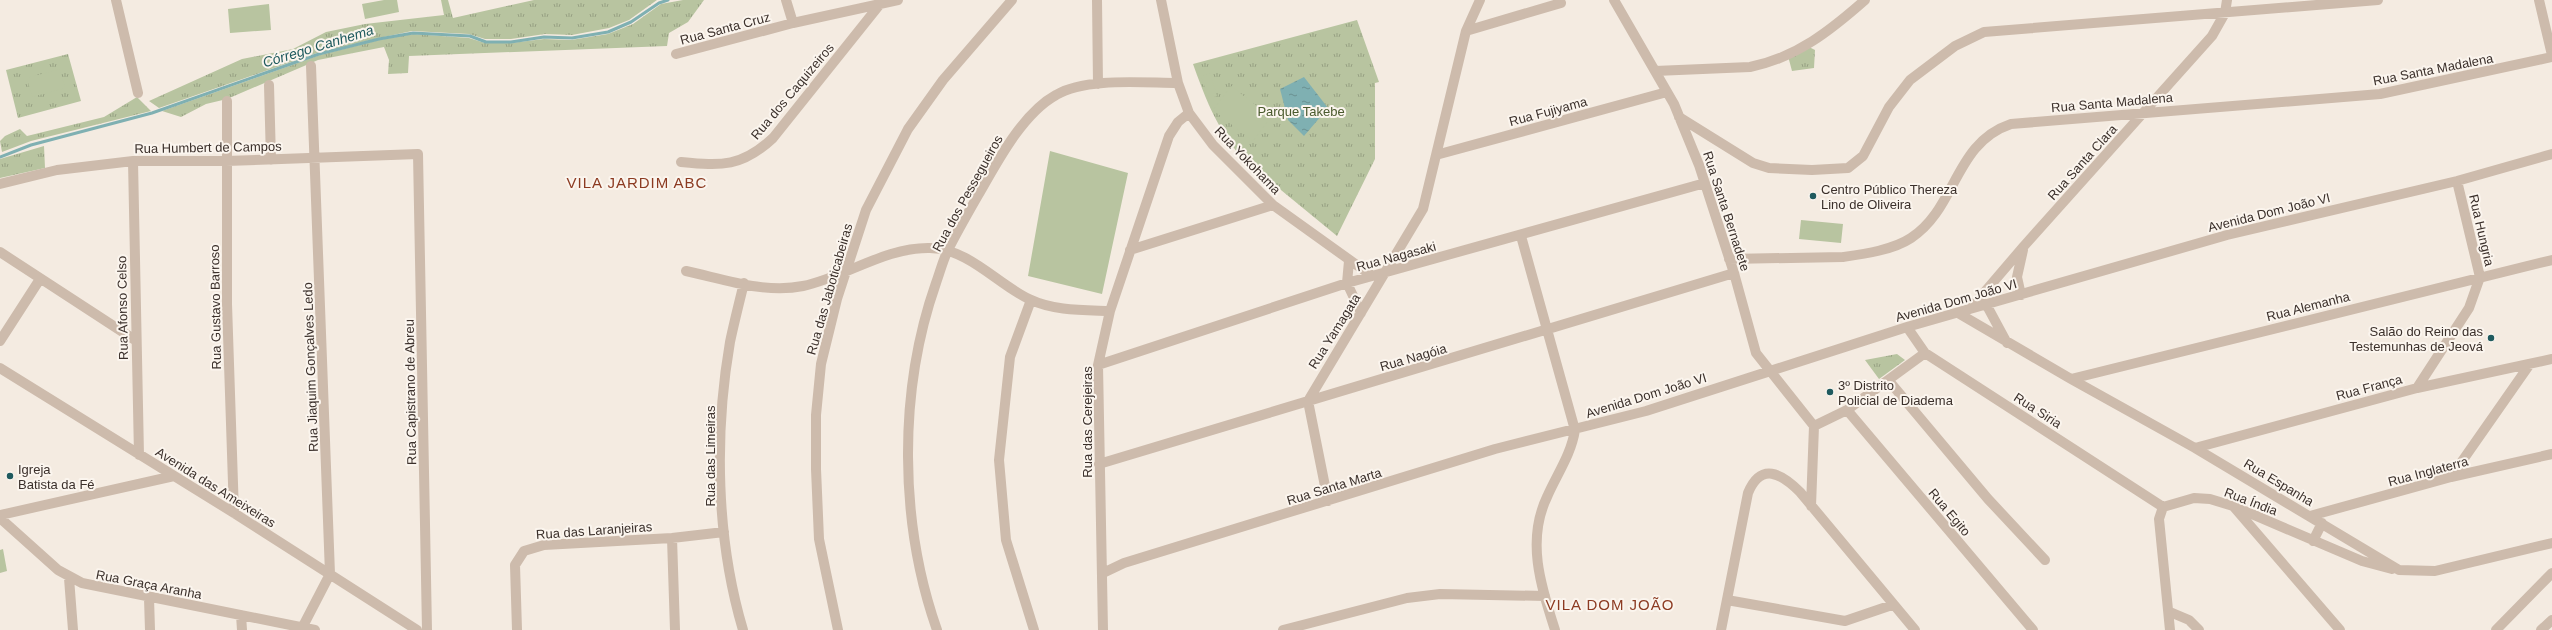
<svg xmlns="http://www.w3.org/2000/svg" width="2552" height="630" viewBox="0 0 2552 630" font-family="Helvetica,sans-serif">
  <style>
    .grass { fill: url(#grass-tufts) }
    .garden { fill: #b8c4a0 }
    .water { fill: url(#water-ripples) }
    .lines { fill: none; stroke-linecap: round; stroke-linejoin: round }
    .stream { stroke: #7fb0b2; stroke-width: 3 }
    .minor { stroke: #cdbbac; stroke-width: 10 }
    .poi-dot { fill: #1f5a5e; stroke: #fbf5ee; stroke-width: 1.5 }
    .labels { text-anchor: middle; stroke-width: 4; stroke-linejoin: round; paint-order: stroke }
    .street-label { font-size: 13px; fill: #3b302b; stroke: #fbf5ee }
    .park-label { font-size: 13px; fill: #4a5a2e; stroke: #fbf5ee }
    .poi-label { font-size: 13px; fill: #3b302b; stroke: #fbf5ee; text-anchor: start }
    .water-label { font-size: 14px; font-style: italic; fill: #1f5a5e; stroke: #fbf5ee }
    .quarter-label { font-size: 15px; letter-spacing: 1px; fill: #8c3b22; stroke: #fbf5ee }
  </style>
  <defs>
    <pattern id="grass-tufts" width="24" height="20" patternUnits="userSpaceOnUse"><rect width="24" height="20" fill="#b8c4a0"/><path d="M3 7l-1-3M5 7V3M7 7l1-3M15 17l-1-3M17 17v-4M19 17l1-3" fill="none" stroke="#97a083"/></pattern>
    <pattern id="water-ripples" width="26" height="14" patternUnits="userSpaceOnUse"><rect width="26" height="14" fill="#7fb0b2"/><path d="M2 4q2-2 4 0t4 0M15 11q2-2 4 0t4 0" fill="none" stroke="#699091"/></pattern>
  </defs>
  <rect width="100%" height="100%" fill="#f4ebe1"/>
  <path class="grass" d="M441 0H448L453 18 534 0H657L629 20 609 28 572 35 545 34 511 39H485L469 34 412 31 379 38 317 53 159 108 149 101 242 59 293 49 326 32 365 24 444 15Z
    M683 0H704L688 22 669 33 667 46 409 56 408 73 388 74 389 60 384 47 318 60 227 99 206 104 181 117 162 111 320 55 379 40 413 34 469 38 485 43H511L544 39 571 40 608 34 633 24 661 4Z
    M1357 20 1379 82 1375 83V159L1337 236 1243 159C1217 129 1206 100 1193 64Z
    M1807 46 1815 50 1814 68 1792 71 1788 56Z
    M68 54 81 101 18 118 6 70Z
    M137 97 151 111 31 141 2 152 0 141 5 136 20 129 27 136 104 117Z
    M44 146 45 168 0 178V159Z
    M1897 354 1905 360 1879 379 1865 360Z"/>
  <path class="garden" d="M384 0H397L399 12 365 19 362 4Z
    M269 4 271 30 230 33 228 9Z
    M60 69 65 88 32 97 27 78Z
    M1210 73 1217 96 1209 99 1201 76Z
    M1231 86 1271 117 1253 141 1213 110Z
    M1050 151 1128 173 1102 294 1028 276Z
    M1801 220 1843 224 1841 243 1799 239Z
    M3 549 7 571 0 573V550Z"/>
  <path class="water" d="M1304 77 1328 108 1304 136 1288 120 1280 89Z"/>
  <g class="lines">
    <path class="stream" d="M0 157 31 145 152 113 319 54 379 39 413 33 470 36 486 42H511L544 37 572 38 608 32 631 22 659 3 668 0"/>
    <path class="minor" d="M116 0 138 93
      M786 0 793 23
      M1097 0 1098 84
      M1161 0 1178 83 1189 113 1213 145 1273 205 1372 276
      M1614 0 1674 104 1699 165 1734 273 1756 353 1814 426
      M2539 0 2552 55
      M1466 31 1561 3
      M676 54 793 23 898 0
      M1655 71 1750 67C1796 58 1831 30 1865 0
      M269 85 271 160
      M227 101V304L234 513
      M1679 117 1753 163 1769 168 1812 170 1848 168 1863 156 1889 107 1910 80 1955 46 1984 32 2378 0
      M1436 155 1667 92
      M133 161 139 455
      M681 162C722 166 742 167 773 138L881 3
      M0 184 57 170 133 161H226L418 154 427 630
      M1521 236 1575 430C1571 455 1557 474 1547 497 1526 541 1541 586 1555 630
      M1130 250 1273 205
      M0 252 135 340
      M1729 259 1843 257C1864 254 1893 250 1911 238 1957 208 1954 143 2011 124L2380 94 2552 57
      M1349 261 1347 283 1361 313
      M686 271C723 279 765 294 803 286 846 277 885 247 930 248 969 249 996 283 1029 299 1054 311 1083 310 1110 311
      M2021 295 2017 277 2023 250
      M1031 300 1010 357 999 460 1006 540 1034 630
      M1986 304 2007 343
      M1971 308 2024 246 2212 36 2225 13 2227 0
      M1958 313 2071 379 2195 448 2399 570 2435 571 2552 543
      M1907 327 1925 353 2163 507
      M0 341 40 279
      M1098 365 1347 283 1705 183
      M0 368 234 513 417 630
      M2071 379 2552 260
      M1889 381 1988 499 2045 560
      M2417 388 2469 308 2480 277 2457 181
      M1847 410 2033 630
      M1814 426 1847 410 1925 353
      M2195 448 2417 388 2552 359
      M1099 464 1734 273
      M2451 477 2530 364
      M1328 501 1308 401 1423 209 1466 31 1480 0
      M1811 506 1814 426
      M2234 507 2340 630
      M0 515 174 476
      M2310 516 2451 477 2552 454
      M0 518 58 570 82 583 315 630
      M672 538 675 630
      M2313 541 2322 523
      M1103 573 1124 563 1495 449 1646 411 1907 327 2227 235 2457 181 2552 154
      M69 578 73 630
      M149 598 150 630
      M1727 600 1845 621 1892 605
      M2170 612 2189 620 2199 630
      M241 615 242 630
      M302 628 330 574 311 66
      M517 630 515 565 524 551 544 545 672 538 724 532
      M743 630C716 539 714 435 730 342 734 323 739 303 744 283
      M838 630 819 539 816 469V415L821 364 837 299 866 210 908 129 943 80 1012 0
      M937 630C899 522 898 391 936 283 940 272 943 260 948 250 959 228 972 206 984 185 1001 155 1025 112 1056 95 1086 77 1144 83 1178 83
      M1103 630 1098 365 1110 311 1169 136 1178 122 1189 113
      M1283 630 1407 598 1440 594 1545 596
      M1721 630 1748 493C1761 462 1781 473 1800 492L1915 630
      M2170 630 2159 519 2163 507 2194 498 2210 499 2233 506 2362 561 2392 569
      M2496 630 2552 573
      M2541 630 2552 620"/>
  </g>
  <g class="poi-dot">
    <circle cx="1813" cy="196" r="4"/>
    <circle cx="2491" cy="338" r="4"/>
    <circle cx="1830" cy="392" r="4"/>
    <circle cx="10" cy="476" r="4"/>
  </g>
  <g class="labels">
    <g class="street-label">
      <text transform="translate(725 28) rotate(-15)" y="5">Rua Santa Cruz</text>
      <text transform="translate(2433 69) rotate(-11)" y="5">Rua Santa Madalena</text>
      <text transform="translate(792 91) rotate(-50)" y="5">Rua dos Caquizeiros</text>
      <text transform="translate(2112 102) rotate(-5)" y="5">Rua Santa Madalena</text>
      <text transform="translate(1548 111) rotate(-15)" y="5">Rua Fujiyama</text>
      <text transform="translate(208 147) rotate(-1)" y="5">Rua Humbert de Campos</text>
      <text transform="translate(1248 160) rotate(46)" y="5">Rua Yokohama</text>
      <text transform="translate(2082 162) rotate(-48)" y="5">Rua Santa Clara</text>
      <text transform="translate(967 193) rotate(-61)" y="5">Rua dos Pessegueiros</text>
      <text transform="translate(1727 211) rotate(72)" y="5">Rua Santa Bernadete</text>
      <text transform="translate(2269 212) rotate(-14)" y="5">Avenida Dom João VI</text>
      <text transform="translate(2482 230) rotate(77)" y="5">Rua Hungria</text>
      <text transform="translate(1396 256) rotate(-15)" y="5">Rua Nagasaki</text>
      <text transform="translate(829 289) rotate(-74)" y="5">Rua das Jaboticabeiras</text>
      <text transform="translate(1956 300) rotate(-16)" y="5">Avenida Dom João VI</text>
      <text transform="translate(2308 306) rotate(-14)" y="5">Rua Alemanha</text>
      <text transform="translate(215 307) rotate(-91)" y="5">Rua Gustavo Barroso</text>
      <text transform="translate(122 308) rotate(-91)" y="5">Rua Afonso Celso</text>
      <text transform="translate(1334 331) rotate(-58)" y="5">Rua Yamagata</text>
      <text transform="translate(1413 357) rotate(-16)" y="5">Rua Nagóia</text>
      <text transform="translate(310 367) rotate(-92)" y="5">Rua Jiaquim Gonçalves Ledo</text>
      <text transform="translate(2369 387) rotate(-15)" y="5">Rua França</text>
      <text transform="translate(410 392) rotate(-91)" y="5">Rua Capistrano de Abreu</text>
      <text transform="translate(1646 395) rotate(-17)" y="5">Avenida Dom João VI</text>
      <text transform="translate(2038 410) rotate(33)" y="5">Rua Siria</text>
      <text transform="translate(1087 422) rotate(-90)" y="5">Rua das Cerejeiras</text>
      <text transform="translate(710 456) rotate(-90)" y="5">Rua das Limeiras</text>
      <text transform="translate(2428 471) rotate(-15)" y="5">Rua Inglaterra</text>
      <text transform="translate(2279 482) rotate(31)" y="5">Rua Espanha</text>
      <text transform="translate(1334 486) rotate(-17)" y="5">Rua Santa Marta</text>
      <text transform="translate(216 487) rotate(32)" y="5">Avenida das Ameixeiras</text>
      <text transform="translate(2251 501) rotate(21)" y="5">Rua Índia</text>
      <text transform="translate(1950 512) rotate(50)" y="5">Rua Egito</text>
      <text transform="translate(594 530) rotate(-4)" y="5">Rua das Laranjeiras</text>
      <text transform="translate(149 584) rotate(11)" y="5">Rua Graça Aranha</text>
    </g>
    <g class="park-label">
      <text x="1301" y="116">Parque Takebe</text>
    </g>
    <g class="poi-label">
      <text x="1821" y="194">Centro Público Thereza<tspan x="1821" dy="15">Lino de Oliveira</tspan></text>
      <text x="2483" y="336" text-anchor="end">Salão do Reino das<tspan x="2483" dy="15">Testemunhas de Jeová</tspan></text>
      <text x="1838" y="390">3º Distrito<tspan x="1838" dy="15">Policial de Diadema</tspan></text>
      <text x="18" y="474">Igreja<tspan x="18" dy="15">Batista da Fé</tspan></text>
    </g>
    <g class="water-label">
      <text transform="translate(318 46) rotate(-17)" y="5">Córrego Canhema</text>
    </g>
    <g class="quarter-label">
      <text x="637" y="188">VILA JARDIM ABC</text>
      <text x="1610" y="610">VILA DOM JOÃO</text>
    </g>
  </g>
</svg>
